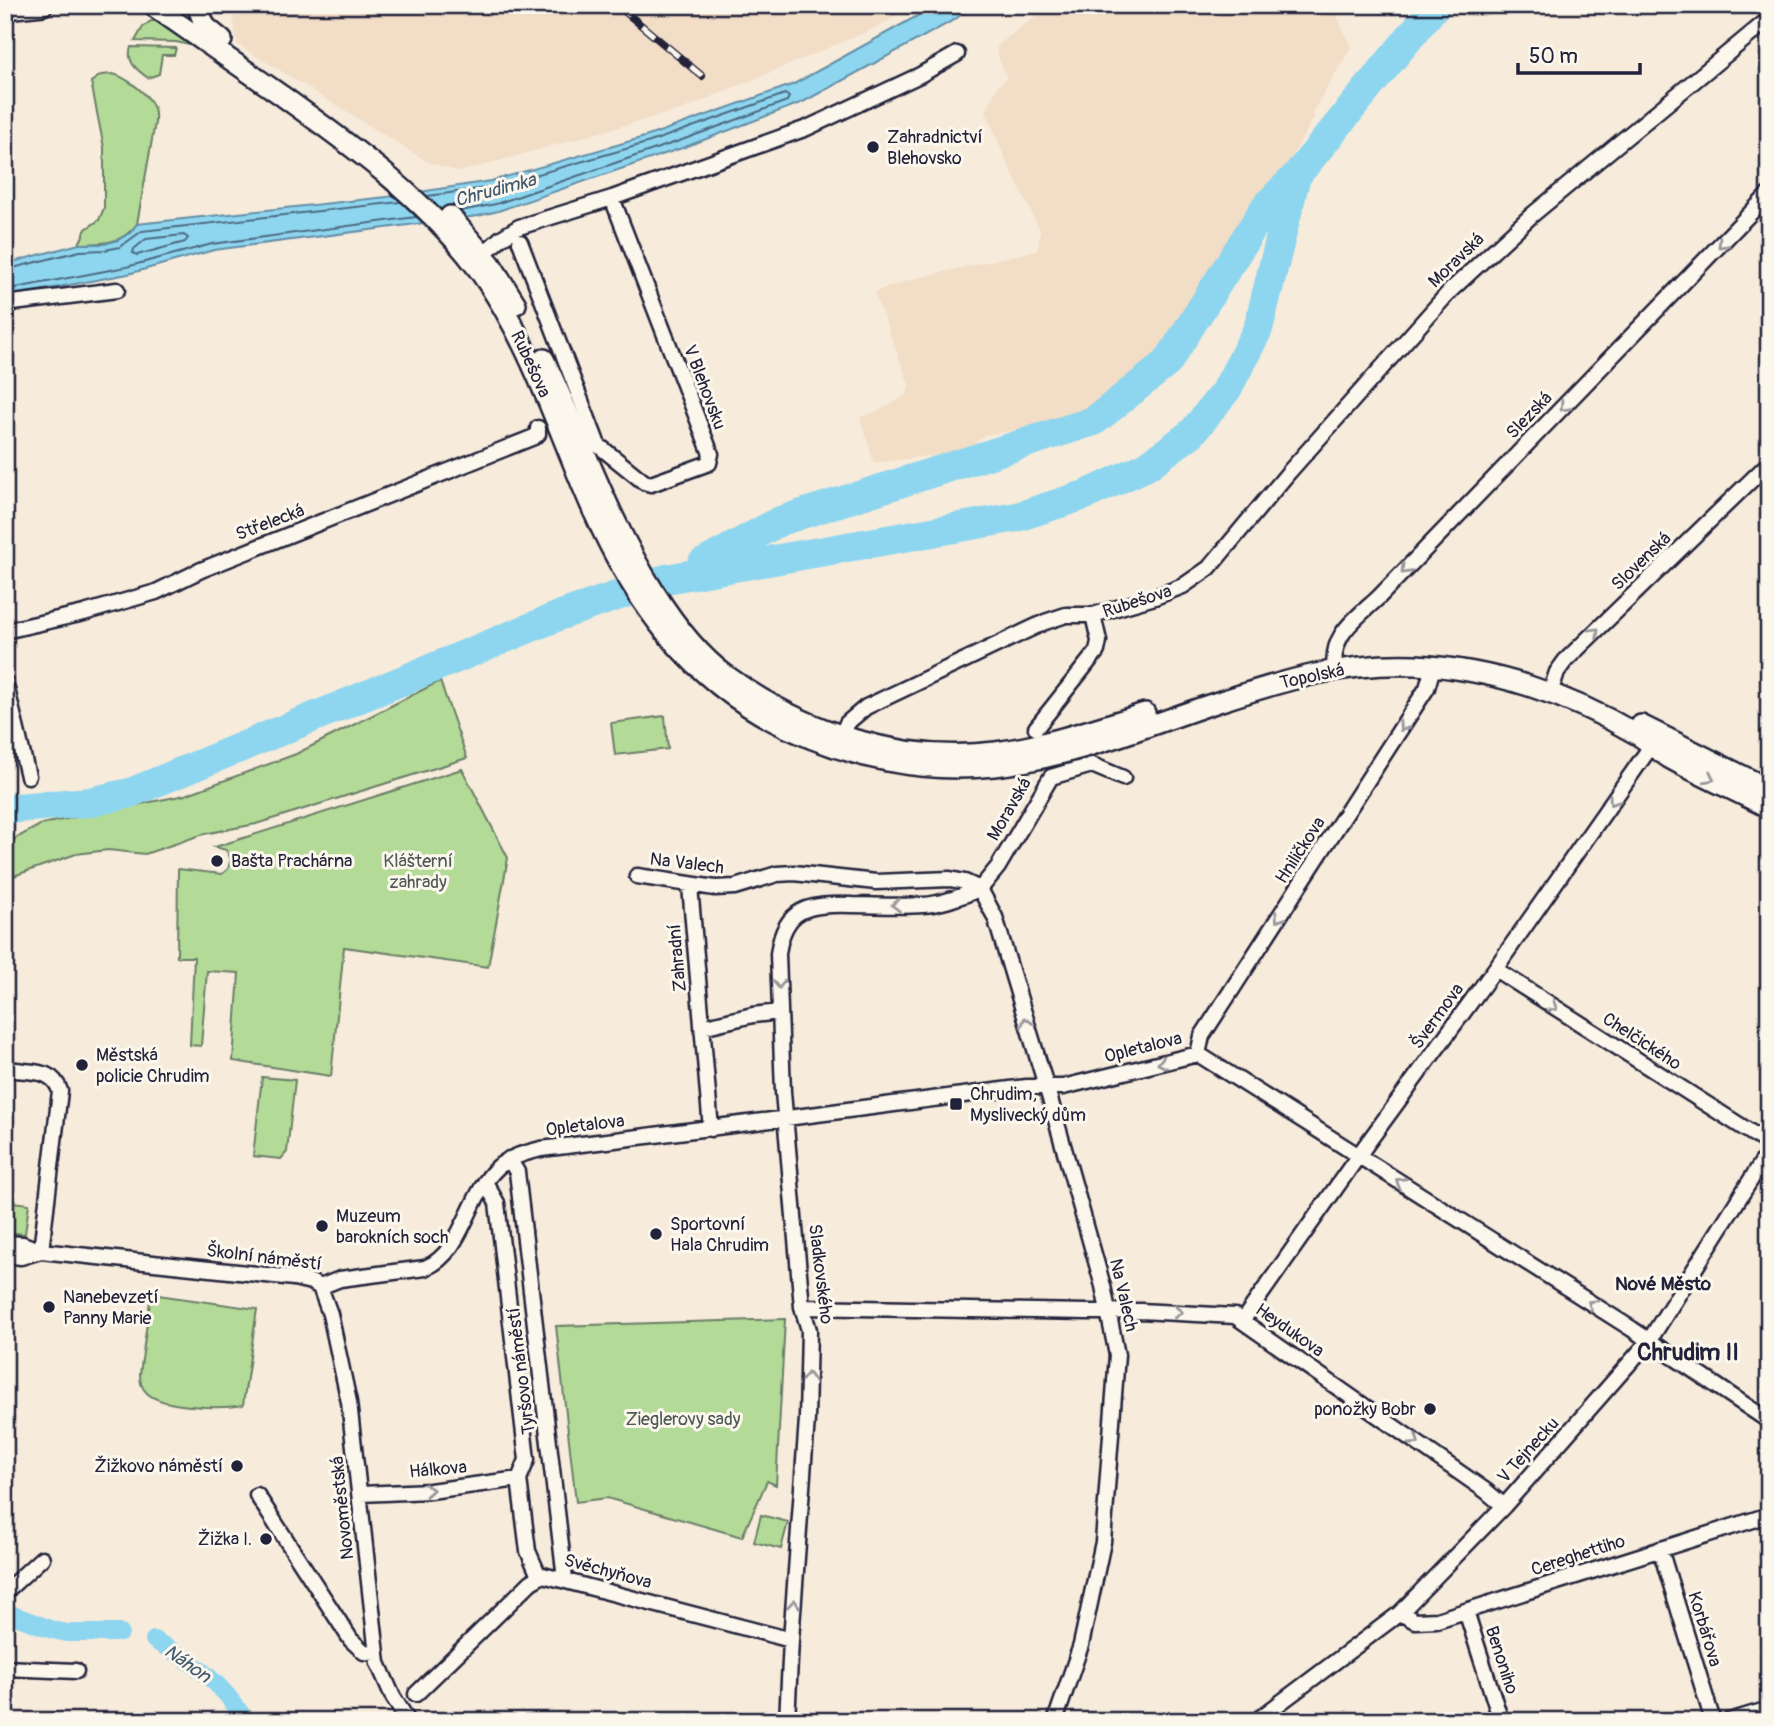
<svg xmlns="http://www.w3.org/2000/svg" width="1774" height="1726" viewBox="0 0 1774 1726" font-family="Pangolin,sans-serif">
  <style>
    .built { fill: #f2ddc7 }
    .green { fill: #b3da96; stroke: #6a7e68; stroke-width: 2 }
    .water { fill: #8ed6ef; stroke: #638ea7; stroke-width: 2 }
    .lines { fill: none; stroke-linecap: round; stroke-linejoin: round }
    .shore { stroke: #4d6a83; stroke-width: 2 }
    .canal { stroke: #8ed6ef; stroke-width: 18 }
    .river { stroke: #8ed6ef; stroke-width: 30 }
    .minor-casing { stroke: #22223b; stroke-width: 19 }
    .tertiary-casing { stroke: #22223b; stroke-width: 24 }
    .minor { stroke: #fbf7ec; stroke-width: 14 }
    .tertiary { stroke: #fbf7ec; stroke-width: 19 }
    .rail-casing { stroke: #22223b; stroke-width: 8 }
    .rail { stroke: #fbf7ec; stroke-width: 5; stroke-dasharray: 16; stroke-linecap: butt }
    .oneway { stroke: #99979c }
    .poi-dot { fill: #22223b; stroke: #fbf7ec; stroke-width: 2.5 }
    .labels { text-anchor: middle; stroke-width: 6; stroke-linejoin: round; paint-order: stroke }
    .poi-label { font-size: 18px; fill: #22223b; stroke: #fbf7ec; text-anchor: start }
    .street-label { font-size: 18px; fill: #22223b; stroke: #fbf7ec }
    .park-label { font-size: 18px; fill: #4e5956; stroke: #fbf7ec }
    .water-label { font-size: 19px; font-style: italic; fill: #425871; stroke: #fbf7ec }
    .neighbourhood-label { font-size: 19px; font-weight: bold; fill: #22223b; stroke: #fbf7ec }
    .district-label { font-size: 24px; font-weight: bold; fill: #22223b; stroke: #fbf7ec }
  </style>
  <rect width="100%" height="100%" fill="#f7ebdb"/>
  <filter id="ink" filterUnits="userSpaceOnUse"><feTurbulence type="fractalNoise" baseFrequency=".0143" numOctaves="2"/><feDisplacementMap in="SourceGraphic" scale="14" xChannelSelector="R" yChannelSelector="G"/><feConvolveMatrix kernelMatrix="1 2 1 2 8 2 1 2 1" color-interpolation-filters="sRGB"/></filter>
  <g filter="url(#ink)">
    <path class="built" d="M240 5H914L878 27 683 109 459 172 428 162 237 44 232 11Z
      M1050 5H1332L1351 47 1312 113 1314 117 1267 202 1246 248 1215 293 1186 330 1149 367 1078 414 1053 424 985 435 975 443 944 454 874 463 860 417 878 411 907 395 909 385 874 292 913 279 1038 250 1040 230 1006 161 986 111 998 86 1007 78 996 51 998 45Z"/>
    <path class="green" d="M151 21H158L194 46 176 42 135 41 143 27Z
      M131 47 176 48 174 55H162L159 74 148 78C137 70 126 62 131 47Z
      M113 74C126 77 148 94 153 106 156 111 155 117 155 123L137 224C122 244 102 244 79 244L86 229 99 220 104 208V148L91 82 101 75Z
      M440 681 467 758 256 824 204 834 145 854 108 850 76 854 5 879V844L42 824 185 795 296 754Z
      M665 716 668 749 615 755 611 723Z
      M462 769 508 858 488 967 344 947 331 1076 233 1061 239 973 207 971 201 1046 190 1045 194 957H177L178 869 222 874 228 869 231 859 226 850 215 847Z
      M262 1077 295 1080 287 1152 281 1159 253 1156Z
      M5 1201 29 1204 25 1234 5 1232Z
      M151 1294 257 1309 243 1405C222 1409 164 1408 148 1394 141 1388 140 1382 140 1374Z
      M785 1319 776 1485 767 1481 742 1537 607 1498 576 1502 556 1326Z
      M761 1515 788 1522 781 1549 754 1542Z"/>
    <path class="water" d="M937 5H975L954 20 803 102 685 147 498 211 478 216 214 250 128 274 5 297V264L79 244H105L118 240 130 233 137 224 387 197 491 181 648 136 794 84Z"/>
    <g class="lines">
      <path class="shore" d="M428 196 493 187 650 142 785 94 789 97 787 101 682 140 496 204 461 211
        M184 235 188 238 185 242 137 255 133 253 134 249 146 239Z
        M5 270 80 251 105 250 120 247 142 231 400 202
        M5 290 126 267 212 244 416 217"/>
      <path class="canal" d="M5 1612 53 1630 67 1633H120
        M154 1640C195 1664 220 1680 246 1721"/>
      <path class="river" d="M702 564 780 521 1094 421 1167 363 1266 206 1295 177
        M5 809 90 802 130 793 561 615 666 579 1017 517 1088 494 1147 466 1192 433 1227 389 1258 329 1296 176 1436 5"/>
      <g class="minor-casing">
        <path id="minor" d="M520 242 598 445 644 482 651 484 709 463 711 454 612 198
          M477 260 501 238 519 227 612 198 807 128 920 75 957 54
          M5 304 117 290
          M5 631 84 613 156 592 201 570 534 437 538 434V428
          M1335 669C1330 634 1356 619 1379 597L1769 194
          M5 681 28 776
          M1550 693 1557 672 1565 661 1769 463
          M1036 728 1097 651 1099 641 1093 615
          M839 742 847 723 866 707 1045 622 1066 615H1093L1155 597 1183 586 1209 568 1289 472 1451 290 1532 215 1769 19
          M637 876 715 888 735 887 777 874 794 873 876 882 950 879 965 882 980 889 998 867 1051 777 1092 765 1123 778
          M690 886 711 1129
          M1495 969 1769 1144
          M702 1027 753 1015 780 1012
          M1198 1054 1202 1036 1427 688 1433 667
          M5 1068C26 1074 52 1066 60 1091L41 1251
          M509 1159 517 1172 565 1579
          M485 1182 497 1203 527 1460 519 1479 528 1551 539 1576
          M5 1243 23 1244 41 1251 294 1278 311 1282 320 1287
          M5 1255 21 1257 41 1251
          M320 1287 340 1279 425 1268C463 1253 468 1195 497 1168 509 1157 525 1153 541 1149 703 1130 865 1107 1027 1087H1063L1198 1054 1632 1329 1769 1421
          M320 1287 330 1314 349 1402 378 1663 393 1697 408 1721
          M802 1307 1087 1312 1140 1311 1235 1316 1486 1491 1504 1506
          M1243 1320 1366 1145 1495 969 1656 739
          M361 1494 430 1491 519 1479
          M257 1495 351 1640 364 1652 376 1653
          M1660 1549 1713 1721
          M5 1592 42 1558
          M1466 1611 1501 1721
          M1400 1613 1415 1621 1437 1620 1769 1515
          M5 1668 76 1671
          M416 1694 531 1582 543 1575 791 1640
          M787 1721 791 1640 807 1419 809 1330 802 1307 783 1092 778 954C784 906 810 904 852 905 875 905 899 907 923 905 943 904 961 896 980 889L995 917 1050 1099 1103 1286 1117 1355 1103 1542 1081 1645 1055 1721
          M1256 1721 1400 1613 1504 1506 1649 1341 1769 1151
          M1729 1721 1769 1709"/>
      </g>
      <g class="tertiary-casing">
        <path id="tertiary" d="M197 5 205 26 222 40
          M156 8C198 37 239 66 281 95 352 146 425 198 478 269 530 340 556 426 591 506 633 602 690 682 787 728 851 758 924 774 994 766 1071 758 1146 726 1218 702 1286 680 1343 662 1416 665 1493 669 1570 695 1636 734 1648 741 1658 751 1669 758 1701 776 1736 791 1769 808
          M5 9 43 5
          M450 216 491 264 516 304
          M544 359C581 437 608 519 655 593 674 623 698 655 727 676 803 732 902 764 996 752 1047 745 1096 728 1145 713
          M1641 725 1769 789"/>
      </g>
      <use href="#minor" class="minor"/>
      <use href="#tertiary" class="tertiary"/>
      <g class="rail-casing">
        <path id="rail" d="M617 5 702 76"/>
      </g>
      <use href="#rail" class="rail"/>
    </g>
    <defs><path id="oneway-chevron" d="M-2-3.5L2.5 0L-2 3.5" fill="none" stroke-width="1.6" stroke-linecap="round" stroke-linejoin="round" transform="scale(1.75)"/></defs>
    <g class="oneway">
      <use href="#oneway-chevron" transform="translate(1722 244) rotate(134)"/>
      <use href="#oneway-chevron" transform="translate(1564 407) rotate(134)"/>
      <use href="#oneway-chevron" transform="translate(1405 570) rotate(134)"/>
      <use href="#oneway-chevron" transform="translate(1595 632) rotate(-44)"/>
      <use href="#oneway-chevron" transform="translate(1403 727) rotate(123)"/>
      <use href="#oneway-chevron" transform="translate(1710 778) rotate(27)"/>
      <use href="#oneway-chevron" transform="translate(1613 801) rotate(125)"/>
      <use href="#oneway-chevron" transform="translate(896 905) rotate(-180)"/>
      <use href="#oneway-chevron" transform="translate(1279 918) rotate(123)"/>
      <use href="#oneway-chevron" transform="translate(779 984) rotate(88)"/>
      <use href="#oneway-chevron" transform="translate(1553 1007) rotate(33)"/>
      <use href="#oneway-chevron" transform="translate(1026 1022) rotate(-107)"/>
      <use href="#oneway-chevron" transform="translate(1162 1063) rotate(166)"/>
      <use href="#oneway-chevron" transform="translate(1400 1182) rotate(-147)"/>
      <use href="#oneway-chevron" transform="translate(1592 1304) rotate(-147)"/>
      <use href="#oneway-chevron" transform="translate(1178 1312) rotate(2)"/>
      <use href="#oneway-chevron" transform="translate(808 1377) rotate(-89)"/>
      <use href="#oneway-chevron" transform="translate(1415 1441) rotate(35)"/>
      <use href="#oneway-chevron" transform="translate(429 1490) rotate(-4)"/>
      <use href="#oneway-chevron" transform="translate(794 1604) rotate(-85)"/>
    </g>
  </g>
  <g class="poi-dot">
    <circle cx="873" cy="147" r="7"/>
    <circle cx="217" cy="861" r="7"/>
    <circle cx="82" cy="1065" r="7"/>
    <rect x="949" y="1097" width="14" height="14" rx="3.5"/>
    <circle cx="322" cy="1226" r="7"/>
    <circle cx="656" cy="1234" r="7"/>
    <circle cx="49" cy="1307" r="7"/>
    <circle cx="1430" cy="1409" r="7"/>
    <circle cx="237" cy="1466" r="7"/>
    <circle cx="266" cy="1539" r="7"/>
  </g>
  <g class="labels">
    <g class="poi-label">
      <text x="887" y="143">Zahradnictví<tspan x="887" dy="21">Blehovsko</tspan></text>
      <text x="231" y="867">Bašta Prachárna</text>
      <text x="96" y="1061">Městská<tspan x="96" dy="21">policie Chrudim</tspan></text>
      <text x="970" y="1100">Chrudim,<tspan x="970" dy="21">Myslivecký dům</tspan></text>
      <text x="336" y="1222">Muzeum<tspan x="336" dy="21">barokních soch</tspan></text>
      <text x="670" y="1230">Sportovní<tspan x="670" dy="21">Hala Chrudim</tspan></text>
      <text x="63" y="1303">Nanebevzetí<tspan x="63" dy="21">Panny Marie</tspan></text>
      <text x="1416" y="1415" text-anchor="end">ponožky Bobr</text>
      <text x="223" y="1472" text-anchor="end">Žižkovo náměstí</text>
      <text x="252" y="1545" text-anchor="end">Žižka I.</text>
    </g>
    <g class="street-label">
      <text transform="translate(1456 260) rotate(-44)" y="6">Moravská</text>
      <text transform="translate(531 364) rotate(65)" y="6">Rubešova</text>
      <text transform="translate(705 387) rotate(69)" y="6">V Blehovsku</text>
      <text transform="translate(1529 415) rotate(-46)" y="6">Slezská</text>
      <text transform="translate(270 522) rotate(-21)" y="6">Střelecká</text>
      <text transform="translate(1641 561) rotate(-44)" y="6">Slovenská</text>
      <text transform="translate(1137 601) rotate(-18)" y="6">Rubešova</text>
      <text transform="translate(1312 676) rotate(-12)" y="6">Topolská</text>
      <text transform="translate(1009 809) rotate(-60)" y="6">Moravská</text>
      <text transform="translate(1300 850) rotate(-57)" y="6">Hniličkova</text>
      <text transform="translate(687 863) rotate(7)" y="6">Na Valech</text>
      <text transform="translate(677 958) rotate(-95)" y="6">Zahradní</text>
      <text transform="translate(1437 1016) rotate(-54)" y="6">Švermova</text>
      <text transform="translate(1642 1041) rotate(33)" y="6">Chelčického</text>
      <text transform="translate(1143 1047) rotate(-14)" y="6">Opletalova</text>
      <text transform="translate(585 1125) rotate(-7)" y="6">Opletalova</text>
      <text transform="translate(264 1257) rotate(7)" y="6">Školní náměstí</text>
      <text transform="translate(821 1274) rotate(83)" y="6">Sladkovského</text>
      <text transform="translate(1124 1295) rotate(77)" y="6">Na Valech</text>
      <text transform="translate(1290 1330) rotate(35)" y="6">Heydukova</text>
      <text transform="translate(521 1371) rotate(-97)" y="6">Tyršovo náměstí</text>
      <text transform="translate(1528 1450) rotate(-48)" y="6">V Tejnecku</text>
      <text transform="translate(438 1469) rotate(-5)" y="6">Hálkova</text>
      <text transform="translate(342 1508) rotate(-96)" y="6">Novoměstská</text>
      <text transform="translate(1578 1555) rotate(-18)" y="6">Cereghettiho</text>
      <text transform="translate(608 1571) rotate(15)" y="6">Svěchyňova</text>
      <text transform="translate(1705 1629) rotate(73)" y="6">Korbářova</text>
      <text transform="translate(1502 1660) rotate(72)" y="6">Benoniho</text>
    </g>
    <g class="park-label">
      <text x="418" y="867">Klášterní<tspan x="418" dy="21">zahrady</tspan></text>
      <text x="683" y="1425">Zieglerovy sady</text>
    </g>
    <g class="water-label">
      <text transform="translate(495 189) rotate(-15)" y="7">Chrudimka</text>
      <text transform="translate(188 1663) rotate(35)" y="7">Náhon</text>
    </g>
    <g class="neighbourhood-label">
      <text x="1663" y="1290">Nové Město</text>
    </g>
    <g class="district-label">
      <text x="1688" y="1360">Chrudim II</text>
    </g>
  </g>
  <rect width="1774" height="1726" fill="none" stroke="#fbf7ec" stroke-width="28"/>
  <rect x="14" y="14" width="1746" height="1698" fill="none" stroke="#22223b" stroke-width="2.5" filter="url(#ink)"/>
  <path d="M1518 63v10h122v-10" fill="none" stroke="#22223b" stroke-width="3.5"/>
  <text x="1529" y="63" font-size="21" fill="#22223b" stroke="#fbf7ec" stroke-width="5" paint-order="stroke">50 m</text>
</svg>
